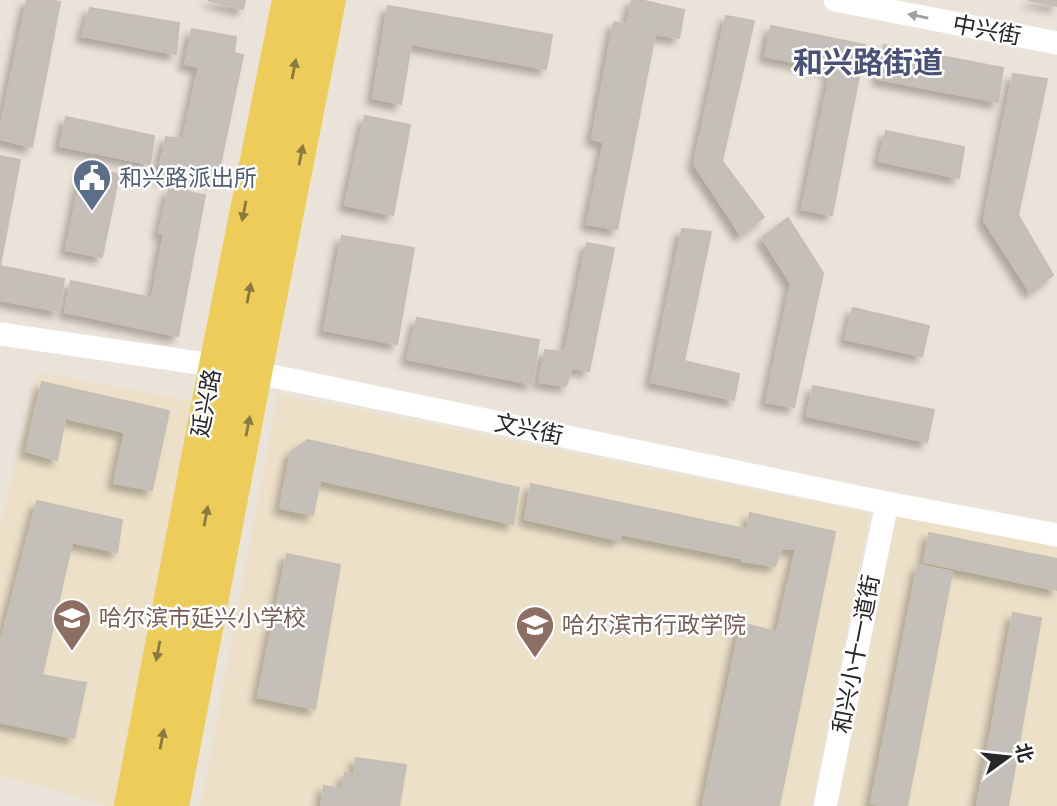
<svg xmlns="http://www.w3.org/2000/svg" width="1057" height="806" viewBox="0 0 1057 806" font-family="Karla,'Noto Sans SC',sans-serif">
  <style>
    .education { fill: #ece0c8 }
    .building { fill: #c5bfb9; stroke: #c5beb3; stroke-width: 2; filter: url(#shadow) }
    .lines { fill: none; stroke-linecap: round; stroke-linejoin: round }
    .minor { stroke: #fff; stroke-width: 23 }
    .major { stroke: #edcc5a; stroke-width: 28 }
    .oneway { fill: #9e9e9e }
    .oneway2 { fill: #8a7a40 }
    .labels { text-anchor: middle; stroke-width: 5; stroke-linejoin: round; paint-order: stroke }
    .street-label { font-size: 23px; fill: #272727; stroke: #fff }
    .service-label { font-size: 23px; fill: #4e5e75; stroke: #fff; text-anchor: start }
    .education-label { font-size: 23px; fill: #785e54; stroke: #fff; text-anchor: start }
    .district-label { font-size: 30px; font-weight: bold; fill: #495176; stroke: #fff }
  </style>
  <defs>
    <filter id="shadow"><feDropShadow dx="-6" dy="6" stdDeviation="3.5" flood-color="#0004"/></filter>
  </defs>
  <rect width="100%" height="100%" fill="#eae3d9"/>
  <path class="education" d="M37 372 193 401 115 806H109L0 775V528Z
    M278 394 870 513 812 806H201Z
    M896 515 1057 547V806H838Z"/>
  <path class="building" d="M27 0H50L60 2 32 147 0 139V130Z
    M208 0H245L243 9Z
    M632 0H640L684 10 679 38 655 34 617 229 587 224 604 142 592 139 614 22 627 25Z
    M1028 0H1057V6Z
    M388 6 552 35 546 69 411 44 401 104 373 98Z
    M90 8 179 23 176 54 82 36Z
    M726 16 754 21 722 161 764 217 741 235 694 164Z
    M771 26 865 45 832 215 802 209 831 70 765 56Z
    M192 29 236 37 234 53 243 55 217 180 197 177 196 184 158 175 166 137 183 139 199 67 185 64Z
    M884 45 1003 68 998 102 878 79Z
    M1013 74 1047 79 1018 215 1053 275 1030 292 984 220Z
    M365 116 410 125 393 215 345 205Z
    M66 117 154 136 150 164 60 146Z
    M886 131 964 147 959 178 879 161Z
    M0 156 20 160 0 265Z
    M83 167 119 174 102 257 66 250Z
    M169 189 205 195 178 336 65 312 71 281 152 298 164 234 159 233Z
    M788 218 823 273 794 407 766 402 791 283 762 238Z
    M682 229 711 232 684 361 739 374 734 400 651 382Z
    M342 236 414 248 397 344 324 330Z
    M587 243 614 248 589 371 572 368 566 386 539 382 545 350 565 352Z
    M0 266 64 279 58 311 0 300Z
    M853 308 929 326 922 356 845 339Z
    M417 318 539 340 532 384 407 359Z
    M42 382 169 411 152 490 114 483 125 432 65 418 57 460 26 451Z
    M813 386 934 410 927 442 807 416Z
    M308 440 519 488 513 524 320 480 313 515 280 508 291 452Z
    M531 484 745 529 740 558 621 534 619 540 525 519Z
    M37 501 122 520 117 552 72 542 42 675 86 683 74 738 0 722V645Z
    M750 513 835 532 779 806H710L703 804 741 623 777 632 796 549 782 548 775 566 742 561Z
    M929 533 1057 559V590L924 562Z
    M287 554 340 565 315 709 258 697Z
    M918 565 952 572 907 806H884L871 803Z
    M1013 613 1041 618 1008 806H977Z
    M356 758 406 765 399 806H321L324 786 342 789 345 773 354 775Z"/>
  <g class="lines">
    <path class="minor" d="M835 0 1057 43
      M0 334 213 365 258 373 887 503 1057 535
      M825 806 887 503"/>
    <path class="major" d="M128 806 213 365 286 0
      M149 806 308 0
      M175 806 258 373 332 0"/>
  </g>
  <defs><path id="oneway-solid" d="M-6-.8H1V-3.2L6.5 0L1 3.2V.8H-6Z" transform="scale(1.75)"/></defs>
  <use class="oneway" href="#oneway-solid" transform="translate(918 16) rotate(-169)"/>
  <g class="oneway2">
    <use href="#oneway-solid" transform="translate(294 69) rotate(-79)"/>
    <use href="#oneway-solid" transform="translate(301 155) rotate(-79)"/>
    <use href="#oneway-solid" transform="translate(244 211) rotate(101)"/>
    <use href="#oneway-solid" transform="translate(249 293) rotate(-79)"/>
    <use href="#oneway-solid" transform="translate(248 426) rotate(-79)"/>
    <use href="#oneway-solid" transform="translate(206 516) rotate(-79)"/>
    <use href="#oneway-solid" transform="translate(158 651) rotate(101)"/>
    <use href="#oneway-solid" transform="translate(162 739) rotate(-79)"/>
  </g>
  <defs>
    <g id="civic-pin" transform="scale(2.0125)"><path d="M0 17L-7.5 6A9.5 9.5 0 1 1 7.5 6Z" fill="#5c6f8a" stroke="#fff"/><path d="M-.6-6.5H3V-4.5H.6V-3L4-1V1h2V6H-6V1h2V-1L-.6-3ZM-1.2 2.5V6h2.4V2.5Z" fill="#fff"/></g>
    <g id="school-pin" transform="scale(2.0125)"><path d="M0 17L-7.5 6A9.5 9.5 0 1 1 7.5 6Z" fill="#8d6e63" stroke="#fff"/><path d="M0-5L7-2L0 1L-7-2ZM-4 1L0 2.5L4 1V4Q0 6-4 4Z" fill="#fff"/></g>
    <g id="university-pin" transform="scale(2.0125)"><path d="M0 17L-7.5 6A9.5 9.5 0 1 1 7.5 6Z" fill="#8d6e63" stroke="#fff"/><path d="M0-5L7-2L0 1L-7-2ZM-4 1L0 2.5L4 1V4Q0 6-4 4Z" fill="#fff"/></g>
  </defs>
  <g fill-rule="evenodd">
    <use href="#civic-pin" x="92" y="178"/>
    <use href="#school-pin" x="72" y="618"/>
    <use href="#university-pin" x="535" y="625"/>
  </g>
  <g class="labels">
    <g class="street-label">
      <text transform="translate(987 30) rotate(11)" y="8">中兴街</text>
      <text transform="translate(206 403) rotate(-79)" y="8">延兴路</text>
      <text transform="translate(529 429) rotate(12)" y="8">文兴街</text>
      <text transform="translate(856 654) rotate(-79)" y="8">和兴小十一道街</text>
    </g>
    <g class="service-label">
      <text x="119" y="186">和兴路派出所</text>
    </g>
    <g class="education-label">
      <text x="99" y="626">哈尔滨市延兴小学校</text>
      <text x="562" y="633">哈尔滨市行政学院</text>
    </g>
    <g class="district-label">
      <text x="868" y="73">和兴路街道</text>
    </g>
  </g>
  <g transform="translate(1008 757) rotate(75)" stroke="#ffffff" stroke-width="5" paint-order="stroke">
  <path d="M0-5L12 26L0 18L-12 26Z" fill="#272727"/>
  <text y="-10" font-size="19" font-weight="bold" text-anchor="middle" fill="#272727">北</text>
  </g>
</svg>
